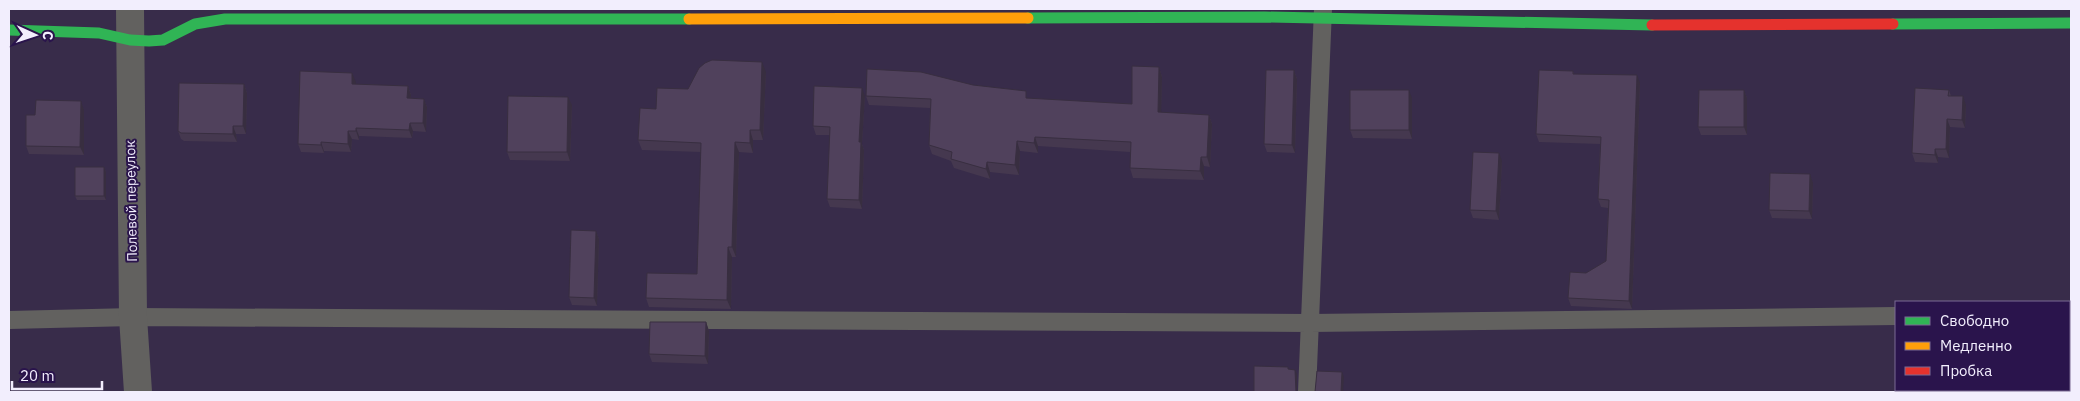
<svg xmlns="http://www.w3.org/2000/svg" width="2080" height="401" viewBox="0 0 2080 401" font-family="'IBM Plex Sans',sans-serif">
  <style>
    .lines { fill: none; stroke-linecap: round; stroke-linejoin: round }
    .lane { stroke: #62615f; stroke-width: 18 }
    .street { stroke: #62615f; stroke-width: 28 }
    .fast { stroke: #30b455; stroke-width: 11 }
    .slow { stroke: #ff9f0a; stroke-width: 11 }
    .jam { stroke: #e5322d; stroke-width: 11 }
    .wall { fill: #45384f }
    .shaded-wall { fill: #382e40 }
    .building { fill: #50415c; stroke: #382e40 }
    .labels { text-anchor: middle; stroke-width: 4; stroke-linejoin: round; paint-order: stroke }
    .street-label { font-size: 14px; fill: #f2eefd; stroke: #2a144c }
  </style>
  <rect width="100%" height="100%" fill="#382c4a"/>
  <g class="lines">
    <path class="lane" d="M2069 314H2071
      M9 320 133 317 1310 323 1896 316
      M1307 392 1323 9"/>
    <path class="street" d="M130 9 133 317 138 392"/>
    <path class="fast" d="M1028 18 1265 17 1652 25
      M1893 24 2071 23
      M9 30 99 33 130 40 149 41 163 40 195 24 225 19H689"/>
    <path class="slow" d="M689 19 1028 18"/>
    <path class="jam" d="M1652 25 1893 24"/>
  </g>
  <path class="wall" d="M1159 67 1162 77 1161 113 1209 115 1212 124 1210 167 1204 166V180L1133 178 1130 168V152L1038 146V153L1020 151 1019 175 990 172V179L954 168 951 161 932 154 929 145 930 108 869 105 866 96 1029 99 1132 104Z
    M1294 70 1297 79 1295 153 1267 152 1264 144Z
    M1573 71 1574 74 1640 83 1632 309 1571 306 1568 298 1586 273 1606 261 1608 208 1601 207 1598 199 1600 144 1539 142 1536 134Z
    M766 72 763 140H753V153L739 152 736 257H732L731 309 649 307 646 298 697 274 701 152 642 150 638 140 656 109 688 89Z
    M352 73 355 84 408 86 411 95V98L424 99 427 107 426 132 413 131 412 138 359 136V140L352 139 351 152 324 151V153L301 152 298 144Z
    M244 84 247 93 246 134H236L237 142 184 141 181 139 178 131Z
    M1744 90 1747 98V135H1701L1698 127Z
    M1949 90 1951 96 1966 105 1965 128 1950 127 1949 158 1938 157V163L1915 162 1912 153Z
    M865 96 862 144 864 150 862 209 830 207 827 199 830 135H816L813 126Z
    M1412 98V139L1353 138 1350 130Z
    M572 105 570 161 510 160 507 152Z
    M84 110V155L29 154 26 146 35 115Z
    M1502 161 1499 220 1473 218 1470 210Z
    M104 167 106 172V200H77L75 196Z
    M1813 183 1812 219 1772 218 1769 210Z
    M596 231 599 239 597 306 572 305 569 297Z
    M706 322 709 331 708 364 652 362 649 354Z"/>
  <path class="shaded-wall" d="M762 62 766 72 763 140 760 130Z
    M1159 67 1162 77 1161 122 1158 112Z
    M1294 70 1297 79 1295 153 1292 145Z
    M352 73 356 82 355 92 352 84Z
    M1637 75 1640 83 1632 309 1629 301Z
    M244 84 247 93 246 134 243 126Z
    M408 86 411 95 410 106 407 98Z
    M862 88 865 96 862 144 864 150 862 209 859 200V142Z
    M1409 90 1412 98V139L1409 130Z
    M1744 90 1747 98V135L1744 127Z
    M1963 96 1966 105 1965 128 1962 120Z
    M568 97 572 105 570 161 567 152Z
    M424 99 427 107 426 132 423 123Z
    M81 101 84 110V155L80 147Z
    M1209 115 1212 124 1210 167 1207 157Z
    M1947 119 1950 127 1949 158 1946 149Z
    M410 123 413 131 412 138 409 130Z
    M233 126 236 134 237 142 233 134Z
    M356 128 359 136V140L356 131Z
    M750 130 753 140V153L750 143Z
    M348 131 352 139 351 152 348 144Z
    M1035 137 1038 146V153L1034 143Z
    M1017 141 1020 151 1019 175 1015 165Z
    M321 142 324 151V153L321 145Z
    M735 142 739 152 736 257 732 247Z
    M1935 149 1938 157V163L1935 155Z
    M1499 153 1502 161 1499 220 1496 211Z
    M1201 157 1204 166V180L1200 171Z
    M987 162 990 172V179L986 169Z
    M104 167 106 172V200L104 196Z
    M1810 174 1813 183 1812 219 1809 211Z
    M596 231 599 239 597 306 594 298Z
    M728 247 732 257 731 309 727 300Z
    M706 322 709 331 708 364 705 356Z
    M1295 370 1297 374V392H1296Z
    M1342 372 1344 377 1343 392H1341Z"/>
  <path class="building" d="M712 60 762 62 760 130H750V143L735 142 732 247H728L727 300 646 298 647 273 697 274 701 143 638 140 640 108 656 109 657 88 688 89 699 68 705 63Z
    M1132 66 1159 67 1158 112 1209 115 1207 157H1201L1200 171 1130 168 1131 142 1035 137 1034 143 1017 141 1015 165 987 162 986 169 951 159 952 152 929 145 931 99 866 96 867 69 921 72 973 85 1026 91V98L1132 104Z
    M1266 70H1294L1292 145 1264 144Z
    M1539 70 1573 71V74L1637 75 1629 301 1568 298 1570 272 1586 273 1606 261 1609 200 1598 199 1601 137 1536 134Z
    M300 71 352 73V84L408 86 407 98 424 99 423 123H410L409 130 356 128V131H348V144L321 142V145L298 144Z
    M179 83 244 84 243 126H233V134L181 133 178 131Z
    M814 86 862 88 859 142H861L859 200 827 199 830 127 813 126Z
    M1915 88 1949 90 1948 96H1963L1962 120 1947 119 1946 149H1935V155L1912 153Z
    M1350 90H1409V130H1350Z
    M1699 90H1744V127H1698Z
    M508 96 568 97 567 152H507Z
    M36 100 81 101 80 147 26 146V115H35Z
    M1473 152 1499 153 1496 211 1470 210Z
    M75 167H104V196H75Z
    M1770 173 1810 174 1809 211 1769 210Z
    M571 230 596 231 594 298 569 297Z
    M650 322H706L705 356 649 354Z
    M1254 366 1288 367V369L1295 370 1296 392H1254Z
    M1317 371 1342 372 1341 392H1315Z"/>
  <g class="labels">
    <g class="street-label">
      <text transform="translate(131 201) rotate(-91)" y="5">Полевой переулок</text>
    </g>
  </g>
  <rect width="2080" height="401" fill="none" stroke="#f2eefd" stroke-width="20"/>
  <rect x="1895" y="301" width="175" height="90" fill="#2a144c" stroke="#7a6b93"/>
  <rect x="1905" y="317" width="25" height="8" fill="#30b455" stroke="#7a6b93"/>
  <text x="1940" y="326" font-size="15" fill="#f2eefd">Свободно</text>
  <rect x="1905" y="342" width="25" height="8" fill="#ff9f0a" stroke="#7a6b93"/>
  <text x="1940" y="351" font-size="15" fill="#f2eefd">Медленно</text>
  <rect x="1905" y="367" width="25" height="8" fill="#e5322d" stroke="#7a6b93"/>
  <text x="1940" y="376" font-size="15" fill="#f2eefd">Пробка</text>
  <g transform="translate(35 35) rotate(93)" stroke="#2a144c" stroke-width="4" paint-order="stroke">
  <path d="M0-4L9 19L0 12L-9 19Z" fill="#f2eefd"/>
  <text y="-8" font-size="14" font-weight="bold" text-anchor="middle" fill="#f2eefd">С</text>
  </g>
  <path d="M12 381v8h90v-8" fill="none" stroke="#f2eefd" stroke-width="2.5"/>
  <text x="20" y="381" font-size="15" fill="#f2eefd" stroke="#2a144c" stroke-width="4" paint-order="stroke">20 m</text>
</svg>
